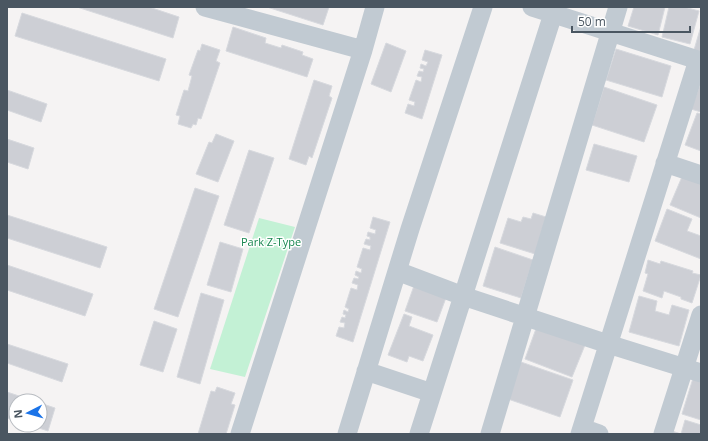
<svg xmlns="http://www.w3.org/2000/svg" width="708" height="441" viewBox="0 0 708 441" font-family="'Open Sans',sans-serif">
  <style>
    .green { fill: #c3f1d5 }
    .building { fill: #cdcfd5; stroke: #d7d9de }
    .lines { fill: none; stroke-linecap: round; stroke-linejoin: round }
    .minor { stroke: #c1cad2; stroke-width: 19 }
    .labels { text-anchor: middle; stroke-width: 3; stroke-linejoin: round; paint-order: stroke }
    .park-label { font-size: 11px; fill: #17864f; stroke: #fff }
  </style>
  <rect width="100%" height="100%" fill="#f5f3f3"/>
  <path class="green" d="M259 218 295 227 245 377 210 369Z"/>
  <path class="building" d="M77 7H149L179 17 173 38Z
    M267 7H329L323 25Z
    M634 7H665L658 35 628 26Z
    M669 7H684L699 11 690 44 662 37Z
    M22 13 166 59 159 81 15 36Z
    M701 26V52L694 50Z
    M233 27 266 38 265 43 281 48 282 45 303 52 302 55 313 59 307 77 226 51Z
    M386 43 406 51 391 92 371 84Z
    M202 44 220 50 216 61 220 63 201 119 198 118 196 125 193 124 191 128 178 124 180 116 176 115 184 90 188 91 192 76 189 75 198 50 200 51Z
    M616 49 671 66 662 97 606 80Z
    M425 50 442 55 422 119 405 113 408 104 414 106 415 102 409 100 416 80 421 82 422 77 417 76 419 71 423 72 424 69 420 68 421 64 426 66 428 62 422 60Z
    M314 80 332 86 329 96 332 98 312 158 309 156 306 165 289 159Z
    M701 82V112L691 109Z
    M604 87 657 105 644 142 592 125Z
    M7 90 47 104 41 122 7 110Z
    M697 113 701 114V151L685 145Z
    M216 134 234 141 218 182 196 174 209 142 212 143Z
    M7 139 34 148 28 169 7 162Z
    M594 144 637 156 629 182 586 170Z
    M249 150 274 158 249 233 224 225Z
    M684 172 701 180V218L670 205Z
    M195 188 219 196 178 317 154 309Z
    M667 209 692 219 687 231 701 236V235V259L655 241Z
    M533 213 546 217 535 254 500 243 508 218 521 222 523 217 531 219Z
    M7 215 107 247 100 268 7 238Z
    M373 217 390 222 353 342 336 336 339 327 344 328 345 323 340 322 342 317 345 318 346 315 343 314 344 310 348 312 349 309 345 307 351 288 357 290 358 285 352 283 354 278 358 279 359 277 355 275 356 271 361 273 362 269 357 267 363 248 370 250 371 246 364 244 366 239 370 240V237L367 236 368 232 375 234 376 230 370 228Z
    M220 242 243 249 231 292 207 285Z
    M495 247 533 260 521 298 483 286Z
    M648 260 660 264 661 261 693 271 692 273 701 275 692 303 681 299V297L664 291 662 298 643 291 648 274 645 273Z
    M7 265 93 294 85 316 7 290Z
    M415 283 447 295 437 322 405 311Z
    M201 293 224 300 200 384 177 377Z
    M639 296 657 301 655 311 669 315 672 305 689 310 679 346 629 332Z
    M404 314 412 317 409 326 433 335 423 361 409 356 407 362 388 355Z
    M154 321 177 329 163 372 140 365Z
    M537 326 585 345 572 377 525 359Z
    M7 344 68 364 62 382 7 363Z
    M518 361 573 380 560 417 505 398Z
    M694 375 701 377V420L682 414Z
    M217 387 235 393 231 404 235 405 226 434H198L211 391 215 392Z
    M7 392 34 401H16V421L7 418Z
    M40 403 55 408 48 431 30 425H40Z
    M685 420 701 425V434H671L672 431 681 434Z"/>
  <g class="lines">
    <path class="minor" d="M205 7 363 50
      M532 7 701 61
      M665 163 701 175
      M397 271 463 296 608 344 701 373
      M366 371 432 393
      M582 428 599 434
      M240 434 363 50 375 7
      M347 434 410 229 483 7
      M419 434 553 14
      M490 434 618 7
      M580 434 698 60
      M663 434 701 315"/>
  </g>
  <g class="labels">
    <g class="park-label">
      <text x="271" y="246">Park Z-Type</text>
    </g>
  </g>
  <rect width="708" height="441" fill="none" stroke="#4a5661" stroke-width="16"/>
  <g transform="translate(28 413) rotate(264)"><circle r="19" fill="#ffffff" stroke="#b7bbc0"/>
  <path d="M0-3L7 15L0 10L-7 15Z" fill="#1a73e8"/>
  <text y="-6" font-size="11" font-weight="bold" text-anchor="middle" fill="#4a5661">N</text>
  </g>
  <path d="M572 26v6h118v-6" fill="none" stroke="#4a5661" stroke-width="2"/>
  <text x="578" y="26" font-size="12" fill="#4a5661" stroke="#ffffff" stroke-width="3" paint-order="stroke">50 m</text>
</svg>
